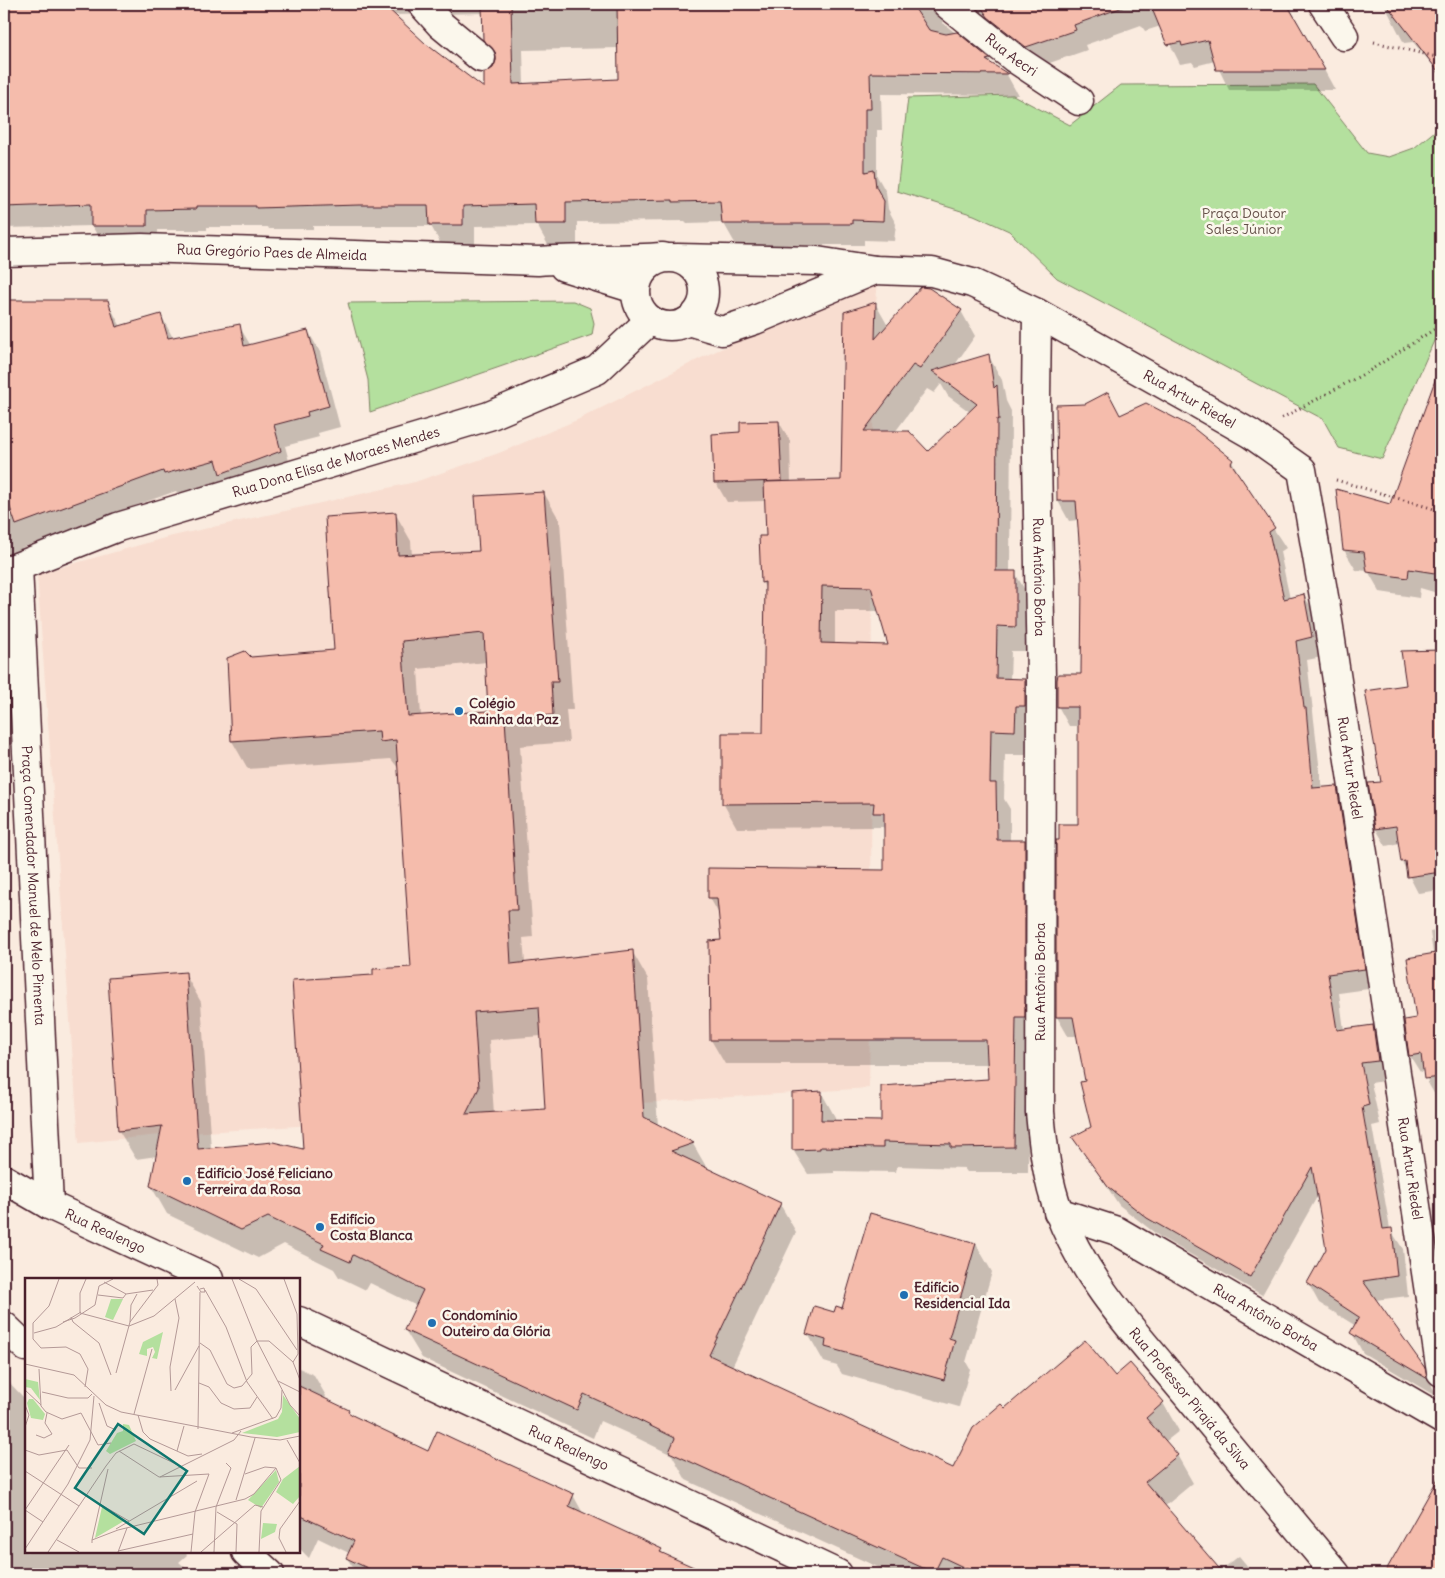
<svg xmlns="http://www.w3.org/2000/svg" width="1445" height="1578" viewBox="0 0 1445 1578" font-family="Delius,sans-serif">
  <style>
    .built { fill: #f8ddd0 }
    .green { fill: #b4e09e; stroke: #7f8064 }
    .shadow { fill: #0003; fill-rule: evenodd }
    .building { fill: #f5bcac; stroke: #4a1f2b; fill-rule: evenodd }
    .lines { fill: none; stroke-linecap: round; stroke-linejoin: round }
    .minor-casing { stroke: #4a1f2b; stroke-width: 31 }
    .tertiary-casing { stroke: #4a1f2b; stroke-width: 31 }
    .path { stroke: #4a1f2b; stroke-width: 3; stroke-dasharray: 1 4; stroke-linecap: butt }
    .minor { stroke: #fbf7ec; stroke-width: 28 }
    .tertiary { stroke: #fbf7ec; stroke-width: 28 }
    .poi-dot { fill: #1f6fb2; stroke: #fbf7ec; stroke-width: 2 }
    .labels { text-anchor: middle; stroke-width: 5; stroke-linejoin: round; paint-order: stroke }
    .street-label { font-size: 14px; fill: #4a1f2b; stroke: #fbf7ec }
    .park-label { font-size: 14px; fill: #644f48; stroke: #fbf7ec }
    .poi-label { font-size: 14px; font-weight: bold; fill: #4a1f2b; stroke: #fbf7ec; text-anchor: start }
    .inset-road { fill: none; stroke: #b49997; stroke-width: 1 }
    .view { fill: #0f766e; fill-opacity: 0.15; stroke: #0f766e; stroke-width: 2.5 }
    .inset-edge { fill: none; stroke: #4a1f2b; stroke-width: 2.5 }
  </style>
  <rect width="100%" height="100%" fill="#faebdf"/>
  <filter id="ink" filterUnits="userSpaceOnUse"><feTurbulence type="fractalNoise" baseFrequency=".02" numOctaves="2"/><feDisplacementMap in="SourceGraphic" scale="10" xChannelSelector="R" yChannelSelector="G"/><feConvolveMatrix kernelMatrix="1 2 1 2 8 2 1 2 1" color-interpolation-filters="sRGB"/></filter>
  <g filter="url(#ink)">
    <path class="built" d="M878 281 876 302 872 479 871 964 869 1088 160 1135 79 1143 37 574 168 537 415 482 499 453 577 420 707 355Z"/>
    <path class="green" d="M1313 84 1367 153 1389 157 1414 148 1441 126V325L1382 459 1339 448 1323 419 1057 278 1009 231 974 215 897 191 908 98 1013 95 1070 125 1121 85Z
      M573 301 590 308 594 323 592 335 370 412 368 380 348 303Z"/>
    <path class="shadow" d="M4 4H889L890 12 893 4H947L943 23 989 60 993 66 1007 75 1018 95 881 94 882 130H877V176L886 192 888 209 896 224 894 241 864 240V245H736L723 222 687 223 685 221 577 222V245H548L537 225 475 226V245L442 246 431 226H313V229H269L268 227H207V230H158L159 247H104L92 226 4 228ZM484 13 485 39 497 61 486 90 425 45 393 15ZM619 48V81L524 85 523 50Z
      M953 4H1288L1335 90H1229L1215 61 1195 66 1192 62 1180 64 1161 26 1145 31 1141 25 1085 45 1087 50 1038 67Z
      M1357 4H1441V75L1413 42 1404 43 1384 4 1362 9Z
      M4 301H107L121 327 161 315 173 338 239 326 251 346 308 331 320 352 340 427 318 433 319 437 285 446 292 472 226 481 178 494 176 491 62 532V533L21 548 28 569 4 578Z
      M875 303 888 326 961 311 975 336 954 366 988 355 1002 380 1006 401 1011 411 1010 572 1015 573 1029 597V651H1011L1010 680H1025L1039 705 1029 755H1005L1004 799 1010 809V841H1024L1039 866 1029 1042 1028 1172H967L964 1168 897 1166 896 1172 834 1171V1173L808 1174 793 1150 821 1092 835 1117V1122H883L989 1080 988 1064H725L711 1040 722 941 720 916 710 898V869L885 871V831L883 827 737 828 723 803 765 735 766 589 762 582 767 537 766 501 727 502 716 483 741 433 779 422 790 441 791 483 842 481ZM941 384 948 396 970 412 928 453 895 432 927 389 934 393ZM835 611H879L890 646 835 645Z
      M1057 406 1121 416 1232 461 1243 482 1286 548 1280 552 1290 599 1304 595 1315 615 1322 657 1307 660 1322 789 1336 787 1348 807 1375 988 1339 993 1344 1030 1372 1026 1384 1046 1389 1080 1371 1083 1380 1124 1372 1126 1390 1229 1403 1249 1408 1296 1375 1300 1424 1368 1437 1397 1363 1353 1352 1333 1356 1326 1319 1303 1308 1283 1327 1250 1318 1195 1262 1295 1160 1237 1119 1205 1074 1137 1092 1127 1087 1081 1078 1036H1068L1057 1017 1080 825 1079 726H1069L1058 706 1082 675V557L1079 552 1078 520 1069 521 1058 501Z
      M1424 414 1441 423V594L1420 588 1419 598 1380 592 1368 571 1356 570 1344 550 1391 506Z
      M544 493 560 521 573 710H566L569 742 520 746 533 937 523 938 525 963 632 951 648 979 658 1126 693 1144 708 1170 780 1204 796 1232 732 1367 953 1470 1005 1409 1115 1377 1163 1403 1179 1431 1165 1442 1177 1455 1193 1483 1164 1507 1220 1571 1239 1556 1254 1574H893L686 1480 672 1455 629 1434 600 1421 593 1438 422 1358 405 1330 417 1306 370 1283 366 1290 339 1277 334 1269 284 1244 258 1258 167 1214 151 1186 157 1156 136 1159 119 1131 109 979 185 974 201 1002 211 1149 304 1150 374 976 412 968 399 769 391 759 248 769 232 741 250 659 336 651 395 513 411 541 412 556 480 552ZM487 662 489 712 421 716 418 669ZM542 1036 547 1110 494 1114 489 1040Z
      M1441 651V890L1418 893 1402 862 1399 843 1386 846 1376 829 1370 784 1382 783 1407 686 1402 653Z
      M1441 930V1099L1438 1100 1428 1083 1426 1071 1420 1072 1410 1056 1433 954 1430 932Z
      M1439 1144H1441V1160Z
      M976 1244 992 1272 966 1362 970 1369 959 1407 842 1374 837 1366 824 1362 808 1334 835 1313Z
      M299 1368 314 1375 326 1396 324 1400 348 1411 350 1415 429 1452 573 1495 584 1515 661 1550 664 1556 702 1574H357L347 1558 349 1553 318 1538 309 1558 299 1548Z
      M4 1377 26 1400V1552H185L187 1555 179 1562 192 1574H4Z
      M1441 1475V1574H1392L1388 1569Z
      M1297 1566 1303 1574H1286Z"/>
    <path class="building" d="M4 4H383L426 44 484 88V73L493 68 496 60 495 52 483 40 482 4H511L513 84 618 79 617 4H912L929 30 946 34 957 32 990 59 986 60 1008 74 870 73 871 109H865V172L874 170 876 187 884 201 883 221 852 220V224H722L720 201 673 202V200L566 202V224H535L534 204 463 206V225H429L428 205H359L256 208V206H196V209L147 210V226H91V204L4 207Z
      M979 4H1123V7L1074 25 1076 30 1026 47 988 17Z
      M1150 4H1287L1325 70H1216L1208 40 1182 46 1181 42 1167 45Z
      M1386 4H1441V75Z
      M921 287 929 288 962 310 920 369 913 365 864 431H909L928 451 977 404 932 371 989 354 994 388 997 385 999 421 997 419 996 571H1016V627L997 626 996 678 1025 679V706H1016L1015 731 991 730 990 783H996L997 840H1025V1017H1016L1014 1147 951 1148V1144L883 1142V1148L820 1147V1149L792 1150V1093L822 1091 821 1120 881 1121V1086L988 1079 986 1040H710L709 941 721 940 717 898H708V868L884 870V813H873L874 803 722 804V733H763L765 582 761 583 759 536H766L764 482 841 480 844 312 876 302 875 339ZM822 586 871 587 888 645 821 643Z
      M4 300H108L116 327 161 314 168 338 240 324 244 346 308 330 329 406 307 412 308 416 274 425 281 451 220 474 216 460 164 474 163 471 16 525 4 490Z
      M1438 372 1441 373V574L1409 569 1408 578 1367 572 1364 552 1343 550 1336 489 1390 504Z
      M1108 392 1120 415 1146 403 1192 427 1233 460 1231 463 1275 528 1269 532 1284 599 1304 594 1312 637 1296 641 1304 708H1306L1313 788 1337 786 1365 969 1328 974 1337 1030 1373 1025 1378 1061 1361 1063 1369 1105 1362 1107 1383 1229 1392 1228 1397 1276 1363 1281 1425 1368 1428 1379 1350 1333 1359 1317 1307 1283 1326 1249 1312 1167 1250 1277 1147 1218 1108 1187 1072 1137 1091 1127 1080 1082 1085 1081 1073 1017H1056V840H1059V824H1078V707H1057V680L1058 674H1081L1082 580 1076 501H1057L1056 405 1085 404Z
      M779 421 782 481 714 483 712 434 740 432V422Z
      M544 492 558 682H551L553 715 505 718 517 910H508L511 964 633 950 644 1117 694 1143 671 1151 781 1203 709 1355 953 1468 973 1428 1001 1404 1005 1408 1085 1340 1115 1376 1130 1363 1164 1402 1146 1418 1178 1455 1145 1482 1224 1574H978L942 1557 934 1573 669 1452 675 1438 612 1407 584 1394 577 1410 404 1330 423 1290 353 1255 350 1262 321 1249 324 1244 268 1217 241 1230 150 1186 162 1126 118 1131 108 978 186 972 198 1149 273 1142 303 1149 292 980 373 975V969L411 967 396 740 380 742 379 731 231 741 227 658 245 651 251 657 334 650 325 517 396 512 398 555 479 551 475 496ZM484 633 488 711 408 716 402 641ZM539 1007 545 1109 466 1114 479 1088 474 1012Z
      M1441 650V872L1407 877 1405 861 1401 862 1396 826 1375 829 1368 783 1381 782 1365 691 1406 685 1401 651Z
      M1441 952V1077L1424 1079 1421 1054 1409 1056 1404 1020 1416 1018 1407 958Z
      M870 1213 976 1243 949 1338 955 1340 944 1380 825 1347 826 1340 806 1334 814 1306 834 1312 836 1306 842 1308Z
      M299 1386 349 1410 348 1412 354 1416 428 1451 437 1431 456 1440 574 1494 569 1506 662 1549 660 1552 709 1574H380L346 1558 354 1541 299 1515Z
      M1441 1473V1574H1384Z"/>
    <g class="lines">
      <g class="minor-casing">
        <g id="minor">
          <path d="M422 4 441 25 481 58"/>
          <path id="s1" d="M947 4 1014 58 1079 101"/>
          <path d="M1323 4 1344 36"/>
          <path id="s2" d="M4 252 142 248 538 261C580 258 621 260 663 257"/>
          <circle cx="670" cy="292" r="34"/>
          <path id="s3" d="M677 258 817 261 875 270 932 272 972 283 1037 313 1188 398 1251 434 1302 470 1327 614 1441 1372"/>
          <path d="M564 267 635 289"/>
          <path id="s4" d="M1037 313 1036 401 1041 678 1040 1112C1043 1145 1047 1181 1059 1212 1084 1279 1136 1334 1181 1388 1233 1450 1285 1512 1336 1574"/>
          <path d="M688 321 722 331 755 320 875 270"/>
          <path id="s5" d="M18 567 49 1205"/>
          <path id="s6" d="M4 572 118 527 489 416 597 370 650 320"/>
          <path id="s7" d="M4 1179 49 1205 209 1279"/>
          <path id="s8" d="M1058 1212 1117 1231 1441 1419"/>
          <path id="s9" d="M299 1321 838 1574"/>
        </g>
      </g>
      <g class="tertiary-casing">
        <path id="tertiary" d="M4 1326 26 1347
          M246 1552 270 1574"/>
      </g>
      <path class="path" d="M1374 42 1441 58
        M1282 418 1369 371 1441 325
        M1336 480 1441 511"/>
      <use href="#minor" class="minor"/>
      <use href="#tertiary" class="tertiary"/>
    </g>
  </g>
  <g class="poi-dot">
    <circle cx="459" cy="711" r="5"/>
    <circle cx="187" cy="1181" r="5"/>
    <circle cx="320" cy="1227" r="5"/>
    <circle cx="904" cy="1295" r="5"/>
    <circle cx="432" cy="1323" r="5"/>
  </g>
  <g class="labels">
    <g class="street-label">
      <text dy="5" stroke="none"><textPath href="#s1" startOffset="82">Rua Aecri</textPath></text>
      <text dy="5" stroke="none"><textPath href="#s2" startOffset="268">Rua Gregório Paes de Almeida</textPath></text>
      <text dy="5" stroke="none"><textPath href="#s3" startOffset="544">Rua Artur Riedel</textPath></text>
      <text dy="5" stroke="none"><textPath href="#s6" startOffset="350">Rua Dona Elisa de Moraes Mendes</textPath></text>
      <text dy="5" stroke="none"><textPath href="#s4" startOffset="264">Rua Antônio Borba</textPath></text>
      <text dy="5" stroke="none"><textPath href="#s3" startOffset="979">Rua Artur Riedel</textPath></text>
      <text dy="5" stroke="none"><textPath href="#s5" startOffset="319">Praça Comendador Manuel de Melo Pimenta</textPath></text>
      <text transform="translate(1040 982) rotate(-90)" y="5">Rua Antônio Borba</text>
      <text dy="5" stroke="none"><textPath href="#s3" startOffset="1384">Rua Artur Riedel</textPath></text>
      <text dy="5" stroke="none"><textPath href="#s7" startOffset="114">Rua Realengo</textPath></text>
      <text dy="5" stroke="none"><textPath href="#s8" startOffset="234">Rua Antônio Borba</textPath></text>
      <text dy="5" stroke="none"><textPath href="#s4" startOffset="1130">Rua Professor Pirajá da Silva</textPath></text>
      <text dy="5" stroke="none"><textPath href="#s9" startOffset="298">Rua Realengo</textPath></text>
    </g>
    <g class="park-label">
      <text x="1244" y="218">Praça Doutor<tspan x="1244" dy="16">Sales Júnior</tspan></text>
    </g>
    <g class="poi-label">
      <text x="469" y="708">Colégio<tspan x="469" dy="16">Rainha da Paz</tspan></text>
      <text x="197" y="1178">Edifício José Feliciano<tspan x="197" dy="16">Ferreira da Rosa</tspan></text>
      <text x="330" y="1224">Edifício<tspan x="330" dy="16">Costa Blanca</tspan></text>
      <text x="914" y="1292">Edifício<tspan x="914" dy="16">Residencial Ida</tspan></text>
      <text x="442" y="1320">Condomínio<tspan x="442" dy="16">Outeiro da Glória</tspan></text>
    </g>
  </g>
  <g transform="translate(25 1278)">
    <rect width="275" height="275" fill="#faebdf"/>
    <path d="M86 21H98L88 42 80 39ZM138 54 132 81 127 80 130 74 128 69 122 71V78L114 76 118 64ZM0 101 13 104 15 122 6 110 0 109ZM258 117 275 141V154L252 159 217 155 253 141 257 134ZM4 121H8L20 136 18 142 6 140 2 125ZM98 146 104 147 111 163 85 176 81 173 92 155 98 153ZM275 188V218L268 226 251 214 258 201ZM251 192 254 204 236 230 223 222ZM77 229 99 243 70 260ZM238 245 252 246 250 254 236 261Z" fill="#b4e09e"/>
    <path class="inset-road" d="M34 1 24 28 8 45V61L16 70 41 69 55 76 63 91 60 109M61 1 55 15V35L104 48 129 38 170 4M207 1 232 63 265 127 275 138M214 1 231 11 272 72M259 1 272 36 273 76 268 84M79 4 101 16 128 12M172 8 176 14H180L179 10 175 11M180 12 201 49 222 104 248 141M73 17 98 20 101 16M46 39 48 44 74 65 86 97M38 44 50 40 70 27 74 8 88 1M105 44 106 27 112 16M9 55 31 49 56 34M175 65 185 72 202 106 209 110 217 108 227 96 226 69 232 63H244L268 84M268 84 275 102M0 86 49 97 81 127 96 134 226 159 255 162 275 158M14 91 16 128 21 134 37 141 56 135 73 167 86 165M91 95 105 44 133 7 132 1M253 103 275 114M174 105 184 109 196 125 209 131 225 130 232 119M0 112 16 127M150 112 174 68M146 113 145 89 154 40 150 21M17 114 43 120H63L67 116M74 125 82 148 91 152M0 127 4 137 0 149M109 136 127 71M113 137 118 154 125 161 163 178 177 176M173 151 175 14M207 155 251 139 256 130 257 112M11 157 19 160 27 156 20 145 22 135M262 162 275 185M0 172 14 177 42 172 54 190H67M94 173 134 199 184 196 170 234 166 274M152 173 159 148M81 188 91 175 109 166 155 188M0 193 54 228M220 196 240 189 251 190M135 199 209 162 216 153M211 222 230 160M75 226 104 243M0 232 44 167M0 232 18 244M192 234 212 246 211 274M91 251 172 203M32 262 54 274M67 262 83 191M67 265V262L93 252 220 221 229 216 251 190M0 271 43 206 65 162 69 118M93 273 168 256M23 274 81 188M93 274 102 250M176 274 230 227 238 229M189 274 191 229 206 190 201 185M234 274 236 233 256 202 251 190M261 274 254 260 255 251 275 223"/>
    <path class="view" d="M93 146 162 193 119 256 50 210Z"/>
    <rect width="275" height="275" class="inset-edge"/>
  </g>
  <rect width="1445" height="1578" fill="none" stroke="#fbf7ec" stroke-width="20"/>
  <rect x="10" y="10" width="1425" height="1558" fill="none" stroke="#4a1f2b" stroke-width="2" filter="url(#ink)"/>
</svg>
